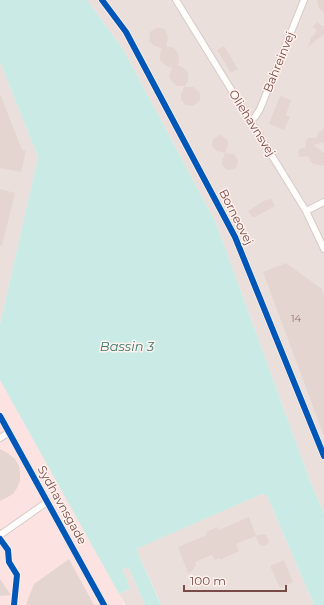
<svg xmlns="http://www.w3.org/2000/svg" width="324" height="605" viewBox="0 0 324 605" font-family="Montserrat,sans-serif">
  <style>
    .commercial { fill: #fce2e1 }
    .industrial { fill: #ebdfdb }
    .water { fill: #caebe5 }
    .building { fill: #e5d5d1 }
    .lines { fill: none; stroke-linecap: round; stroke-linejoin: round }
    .street-casing { stroke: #d6cac8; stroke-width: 8 }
    .street { stroke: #fefdfc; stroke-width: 6 }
    .cycleway-casing { stroke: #fff2ed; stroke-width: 8 }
    .cycleway { stroke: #0057b8; stroke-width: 6 }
    .labels { text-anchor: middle; stroke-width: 3; stroke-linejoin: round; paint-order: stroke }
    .number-label { font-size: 10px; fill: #96706c }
    .street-label { font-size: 12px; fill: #794b48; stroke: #fff2ed }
    .water-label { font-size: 13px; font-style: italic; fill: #387870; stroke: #fff2ed }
  </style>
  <rect width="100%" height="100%" fill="#f8efeb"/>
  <path class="commercial" d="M0 380 119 594 124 605H0Z"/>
  <path class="industrial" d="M87 0H324V513L310 481 216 223 123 49Z
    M0 62 38 157 0 324Z
    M262 494 267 496 314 605H159L161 604 137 551 139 547Z
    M128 567 145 605H126L119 594 130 589 123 569Z"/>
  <path class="water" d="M0 0H87L123 49 216 223 310 481 324 513V605H314L267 496 262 494 138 548 137 551 161 605H145L128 567 123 569 130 589 119 594 0 380V324L38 157 0 62Z"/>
  <path class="building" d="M317 0H324V13L318 7Z
    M317 22 324 27V34L308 47 311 37 313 36 317 30 313 27Z
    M158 27 164 29 166 31 168 37 166 47H172L177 51 179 57 178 65 184 68 188 73V80L185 86H177L172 82 169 77 172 68 165 65 160 60V54L162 49 153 45 149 41 150 32Z
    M224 46 238 69 231 73 217 50Z
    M184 87H193L198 91 200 94V100L195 105 192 106 186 105 181 100V94Z
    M0 94 22 150 26 151 21 172 0 168Z
    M280 96 291 100 286 115 290 117 284 130 269 124Z
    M324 128V142L314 145 324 153V166L314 164 311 162 308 156 300 157 298 152 300 149 306 147 305 142 308 138H316L318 133Z
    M220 135 223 136 228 141V145L225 153 217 151 212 146 213 139Z
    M225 153 234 154 238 160 237 167 234 169 227 170 222 165V161Z
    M0 189 15 193 2 246H0Z
    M271 198 275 206 255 217H252L248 211 265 200 266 201Z
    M286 263 322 289 324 296V436L263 272Z
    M0 449 9 454 15 459 19 466 20 473V481L17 488 13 494 6 498 0 501Z
    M249 517 256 536 263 534 267 536 269 541 267 545 263 546 259 544 256 536 236 544 239 551 220 560 219 558 215 560 212 555 195 562 196 565 192 571 188 573 178 547 207 535 206 532 218 527 219 530Z
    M69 559 94 605H29L26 604 34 584Z
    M284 560 293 582 280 588 270 566Z
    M0 579 11 595 0 596Z"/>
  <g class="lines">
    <g class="street-casing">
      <path id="street" d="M102 0 126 32 235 237 324 456
        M176 0 306 211 324 249
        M250 121 255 117 260 109 304 0
        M306 211 324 202
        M0 416 104 605
        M0 438 8 433
        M0 535 47 502"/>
    </g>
    <use href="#street" class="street"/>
    <g class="cycleway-casing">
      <path id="cycleway" d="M102 0 126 32 235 237 324 456
        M0 416 104 605
        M0 539 8 550 9 562 17 575 14 605"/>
    </g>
    <use href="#cycleway" class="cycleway"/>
  </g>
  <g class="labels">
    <g class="number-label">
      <text x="296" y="322">14</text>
    </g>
    <g class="street-label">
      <text transform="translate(279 62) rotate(-68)" y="4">Bahreinvej</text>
      <text transform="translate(252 123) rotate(58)" y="4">Oliehavnsvej</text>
      <text transform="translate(236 217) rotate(63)" y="4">Borneovej</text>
      <text transform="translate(62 505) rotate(61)" y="4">Sydhavnsgade</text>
    </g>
    <g class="water-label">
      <text x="127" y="351">Bassin 3</text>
    </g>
  </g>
  <path d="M184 585v6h102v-6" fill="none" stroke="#794b48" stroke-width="2"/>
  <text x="190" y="585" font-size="12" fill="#794b48" stroke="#fff2ed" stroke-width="3" paint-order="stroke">100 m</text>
</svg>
